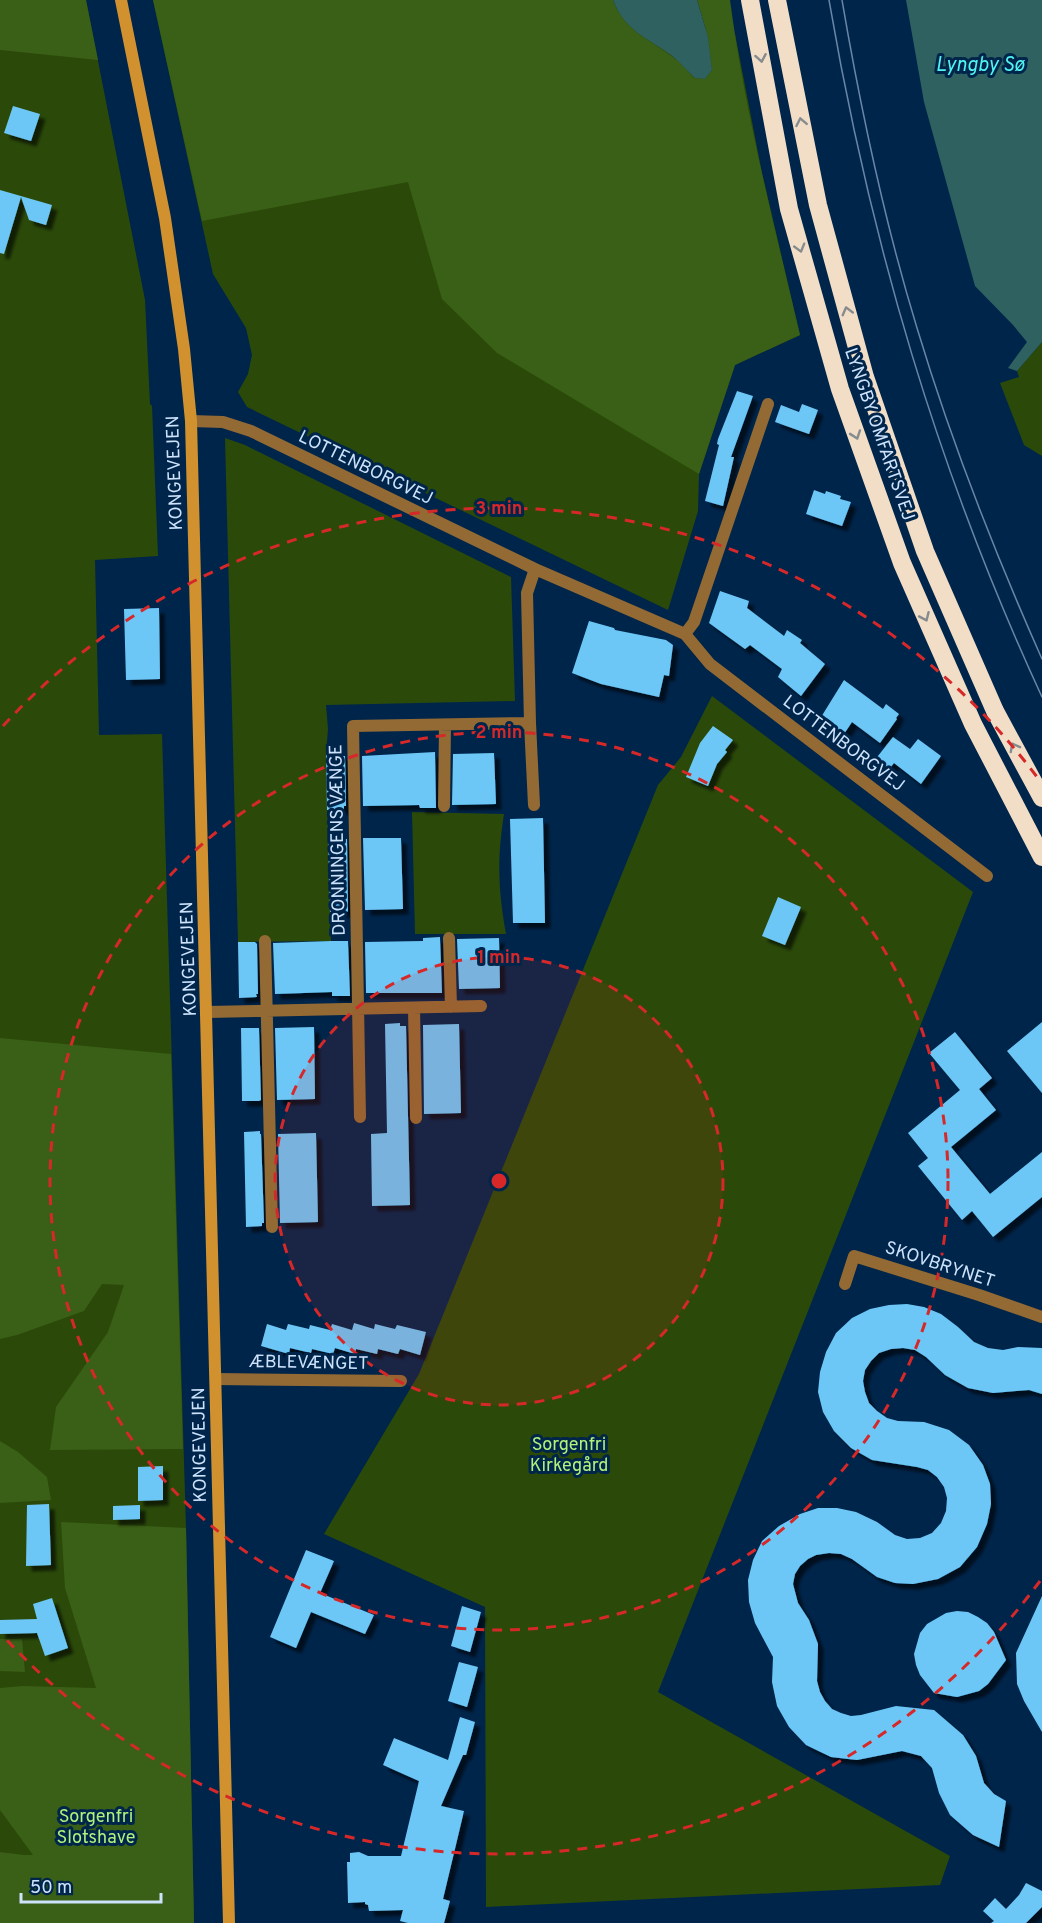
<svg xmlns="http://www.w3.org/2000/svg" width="1042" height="1923" viewBox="0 0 1042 1923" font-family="Overpass,sans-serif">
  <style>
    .green { fill: #2b4a09 }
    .forest { fill: #3a5f16 }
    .water { fill: #2e615f }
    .building { fill: #6dc7f6; filter: url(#shadow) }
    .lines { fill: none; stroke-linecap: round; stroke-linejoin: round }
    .street { stroke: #936a33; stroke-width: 12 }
    .secondary { stroke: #d2912f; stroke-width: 12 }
    .highway { stroke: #f2dec6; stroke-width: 18 }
    .tram { stroke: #6986a5; stroke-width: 1.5 }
    .oneway { stroke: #858b8f }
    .ring { fill: none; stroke: #d62828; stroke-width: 3; stroke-dasharray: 10 8 }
    .labels { text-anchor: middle; stroke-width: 6; stroke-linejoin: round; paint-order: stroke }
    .street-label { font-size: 18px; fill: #cde2fb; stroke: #00254b }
    .park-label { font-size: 18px; fill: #b0f27a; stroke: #00254b }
    .water-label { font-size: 20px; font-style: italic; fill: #50f5f1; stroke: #00254b }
    .centre { fill: #d62828; stroke: #00254b; stroke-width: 3 }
    .ring-label { font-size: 18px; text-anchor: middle; font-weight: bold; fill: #d62828; stroke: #00254b; stroke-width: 6; stroke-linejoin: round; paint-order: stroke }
  </style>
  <defs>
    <filter id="shadow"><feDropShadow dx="5.5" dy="5.5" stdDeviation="1.5" flood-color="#0009"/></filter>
  </defs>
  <rect width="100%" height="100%" fill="#00254b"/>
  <path class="green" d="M0 0H86L145 300 150 404 152 406 158 556 95 560 99 735 162 734 186 1528 194 1923H0Z
    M153 0H613L617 11 735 34 762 173 800 335 735 365 699 474 698 511 668 610 247 407 238 392 248 374 252 355 246 328 213 274Z
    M1042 342V456L1024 445 1000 383 1019 377 1017 371Z
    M225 438 245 445 511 577 515 701 326 705 328 729 326 754 331 941 238 942Z
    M712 696 973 892 658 1692 950 1856 940 1885 486 1907 485 1607 324 1534 419 1374 658 785 681 757Z
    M412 812 504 814C497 859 498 889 506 934H415Z"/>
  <path class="forest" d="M0 0H86L98 60 0 50Z
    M153 0H613C625 31 646 37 670 55 679 61 687 70 694 78L705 79 712 70 708 37 697 0H730C745 113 774 224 800 335L735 365 699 474 497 353 442 299 408 182 202 221Z
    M0 1038 171 1054 183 1449 50 1450 56 1407 108 1332 124 1285 102 1284 84 1311 17 1335 0 1339Z
    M0 1441 18 1452 47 1477 51 1500 0 1503Z
    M61 1522 186 1528 194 1923H0V1852L24 1855H33L0 1810V1688L23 1686 96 1688 65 1588Z
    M0 1639H22L25 1672 0 1671Z"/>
  <path class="water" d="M613 0H697L708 37 712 70 705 79 695 78C687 71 679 61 671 55 646 37 625 31 613 0Z
    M906 0H1042V342L1017 371 1008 368 1027 342 1013 325 975 286 924 102Z"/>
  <path class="building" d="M13 106 40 114 31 141 4 133Z
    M0 190 52 205 46 225 29 220 21 197 4 254 0 253Z
    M737 391 753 396 731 457H734L723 506 705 501 719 445 717 444 718 439Z
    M802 404 818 410 809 434 775 422 781 405 799 412Z
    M814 490 825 494 826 491 841 496 840 499 851 502 842 526 806 514Z
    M720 591 749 601 747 608 784 636 787 630 802 640 800 643 825 664 801 696 778 677 782 669 750 645 745 649 709 623Z
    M159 608 160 679 126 680 124 609Z
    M589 621 614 628 615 630 666 640 673 645 669 676 664 675 659 697 601 684 572 673Z
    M844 680 883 709 886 704 899 714 896 718 897 719 880 743 852 722 842 737 818 722Z
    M713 726 733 740 725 750 727 752 717 764 708 786 686 777 700 743Z
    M893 737 910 749 918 739 941 756 921 784 894 763 883 777 870 766Z
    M435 752 436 808H420L419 805 363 806 362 756Z
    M494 753 496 804 452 805 453 754Z
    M326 754H343V756H345L346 806H344V809L327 810Z
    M543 818 545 923H513L510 819Z
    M363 838H401L403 909 365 910Z
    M328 839H347L348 911 347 912H330Z
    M778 897 801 907 785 945 762 936Z
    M440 937 442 993H366L365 942 423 941V938Z
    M499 938 500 988 459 989 457 939Z
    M331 941H348L350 996H332V992L275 994 273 943Z
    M238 942H255L257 944 258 994H256L257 997 239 998Z
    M1042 1022V1093L1007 1051Z
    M400 1023V1026H406L410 1205 372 1206 371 1134 387 1133 385 1024Z
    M459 1024 461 1113 424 1114 423 1025Z
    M314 1027 315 1099 277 1100 275 1028Z
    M241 1028H259L261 1100 259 1101H242Z
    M955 1032 992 1078 979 1089 996 1110 951 1147 990 1194 1042 1152V1197L993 1237 972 1211 962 1220 918 1166 928 1158 908 1133 960 1090 929 1053Z
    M260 1131V1134H261L264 1223H262V1226L246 1227 244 1132Z
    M316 1133 318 1222 280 1223 278 1134Z
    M907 1304 924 1307 941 1314 958 1327 974 1342 988 1348 1003 1350 1018 1347 1042 1348V1394L1029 1390 993 1393 968 1388 945 1375 926 1357 915 1350 903 1348 891 1349 879 1353 871 1361 865 1370 863 1381 865 1392 869 1403 877 1411 887 1418 898 1421 924 1422 949 1430 969 1445 983 1465 990 1484 991 1504 987 1524 977 1547 960 1567 938 1579 913 1584 895 1583 877 1577 852 1559 841 1554 829 1553 816 1555 808 1559 800 1566 795 1574 793 1584 798 1603 809 1620 818 1644 817 1681 820 1692 825 1701 832 1709 841 1713 851 1716 861 1715 896 1706 934 1710 963 1735 976 1756 984 1783 994 1794 1006 1801 999 1847 973 1835 950 1815 939 1793 932 1768 921 1756 902 1751 857 1760 831 1757 806 1745 789 1727 777 1706 772 1682 773 1657 755 1623 749 1602 748 1580 753 1560 762 1541 779 1526 800 1514 818 1508H837L856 1512 877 1522 895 1535 907 1539 920 1538 932 1533 941 1523 946 1511 947 1498 944 1487 937 1477 928 1470 917 1467 872 1460 851 1448 834 1431 823 1412 818 1392 820 1372 826 1352 836 1333 852 1318 870 1309 889 1305Z
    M354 1323 374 1329 375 1324 395 1329 397 1325 426 1332 420 1355 400 1349 398 1354 378 1349 377 1354 356 1349 355 1354 335 1348 333 1354 312 1349 311 1353 290 1348 289 1354 261 1346 267 1324 286 1330 288 1324 309 1329 310 1325 330 1330 332 1324 352 1330Z
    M163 1466V1500L138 1501V1467Z
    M49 1504 51 1565 26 1566 27 1505Z
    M140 1505V1519L113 1520V1506Z
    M306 1550 334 1561 320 1593 374 1615 365 1634 311 1612 296 1648 270 1637Z
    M1042 1596V1732L1024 1701 1017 1684 1016 1653Z
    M52 1598 68 1648 45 1656 37 1633 0 1634V1620L37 1619 33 1604Z
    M462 1606 481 1612 470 1652 451 1646Z
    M957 1611 968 1612 978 1617 987 1623 994 1632 1006 1660 988 1684 979 1691 957 1697 934 1693 920 1675 916 1665 914 1654 920 1633 927 1624 946 1613Z
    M459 1662 478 1667 467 1707 448 1701Z
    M460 1717 475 1722 466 1755H463L441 1806 464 1811 443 1899 450 1901 444 1923H408L400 1921 403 1910 369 1911 368 1905 365 1904V1902L348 1903 347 1862H350V1853L359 1852 368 1856H401L419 1781 383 1765 394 1738 448 1760Z
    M1026 1883 1042 1891V1907L1026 1923H991L994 1921 983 1911 995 1898 1006 1909 1019 1895Z"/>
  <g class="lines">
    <path class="street" d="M191 421 223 422 251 431 535 569 685 634 710 664 987 876
      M685 634 694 622 768 404
      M530 723 534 805
      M444 806 445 725
      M449 938 451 1007
      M265 941 272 1227
      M414 1008 416 1118
      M207 1012 481 1006
      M360 1117 353 726 530 723 527 593 535 569
      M845 1284 854 1256 979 1295 1042 1317
      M216 1379 401 1381"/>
    <path class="secondary" d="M121 0 165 218 184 349 191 421 229 1923"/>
    <path class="highway" d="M750 0 789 209 840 389 902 563 973 724 1042 857
      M777 0 818 205 865 377 925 551 995 711 1042 798"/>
    <path class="tram" d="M829 0C871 244 938 472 1042 697
      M842 0C861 111 884 220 917 328 951 441 994 551 1042 659"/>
  </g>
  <defs><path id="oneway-chevron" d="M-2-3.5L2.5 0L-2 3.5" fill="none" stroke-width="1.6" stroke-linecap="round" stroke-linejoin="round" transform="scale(1.5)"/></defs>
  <g class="oneway">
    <use href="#oneway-chevron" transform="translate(761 58) rotate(80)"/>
    <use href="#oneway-chevron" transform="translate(801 122) rotate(-101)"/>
    <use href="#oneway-chevron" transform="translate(800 248) rotate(74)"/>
    <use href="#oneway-chevron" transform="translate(847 311) rotate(-105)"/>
    <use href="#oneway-chevron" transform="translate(856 435) rotate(71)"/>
    <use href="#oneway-chevron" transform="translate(925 617) rotate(66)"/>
    <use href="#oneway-chevron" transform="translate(1014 747) rotate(-118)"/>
  </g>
  <circle cx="499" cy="1181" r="224" fill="#d62828" fill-opacity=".12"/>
  <g class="ring">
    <circle cx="499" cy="1181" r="224"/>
    <circle cx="499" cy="1181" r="449"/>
    <path d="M1040 1581A673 673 0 0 1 3 1636M3 726A673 673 0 0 1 1040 781"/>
  </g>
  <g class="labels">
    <g class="street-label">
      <text transform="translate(880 434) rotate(71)" y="6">LYNGBY OMFARTSVEJ</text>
      <text transform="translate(366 467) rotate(26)" y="6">LOTTENBORGVEJ</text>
      <text transform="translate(174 473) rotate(-92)" y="6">KONGEVEJEN</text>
      <text transform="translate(844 743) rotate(37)" y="6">LOTTENBORGVEJ</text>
      <text transform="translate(337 840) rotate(-91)" y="6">DRONNINGENS VÆNGE</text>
      <text transform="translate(188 959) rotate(-92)" y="6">KONGEVEJEN</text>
      <text transform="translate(940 1264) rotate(18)" y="6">SKOVBRYNET</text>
      <text transform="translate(309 1362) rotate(1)" y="6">ÆBLEVÆNGET</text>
      <text transform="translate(199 1445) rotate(-91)" y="6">KONGEVEJEN</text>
    </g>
    <g class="park-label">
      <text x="569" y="1450">Sorgenfri<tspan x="569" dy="21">Kirkegård</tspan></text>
      <text x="96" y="1822">Sorgenfri<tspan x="96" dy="21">Slotshave</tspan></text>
    </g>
    <g class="water-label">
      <text x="980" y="71">Lyngby Sø</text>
    </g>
  </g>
  <circle cx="499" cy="1181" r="9" class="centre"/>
  <g class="ring-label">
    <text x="499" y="514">3 min</text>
    <text x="499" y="738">2 min</text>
    <text x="499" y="963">1 min</text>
  </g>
  <path d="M21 1893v9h140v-9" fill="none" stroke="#cde2fb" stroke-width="3"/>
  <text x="30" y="1893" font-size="18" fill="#cde2fb" stroke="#00254b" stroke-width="4.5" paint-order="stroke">50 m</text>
</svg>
